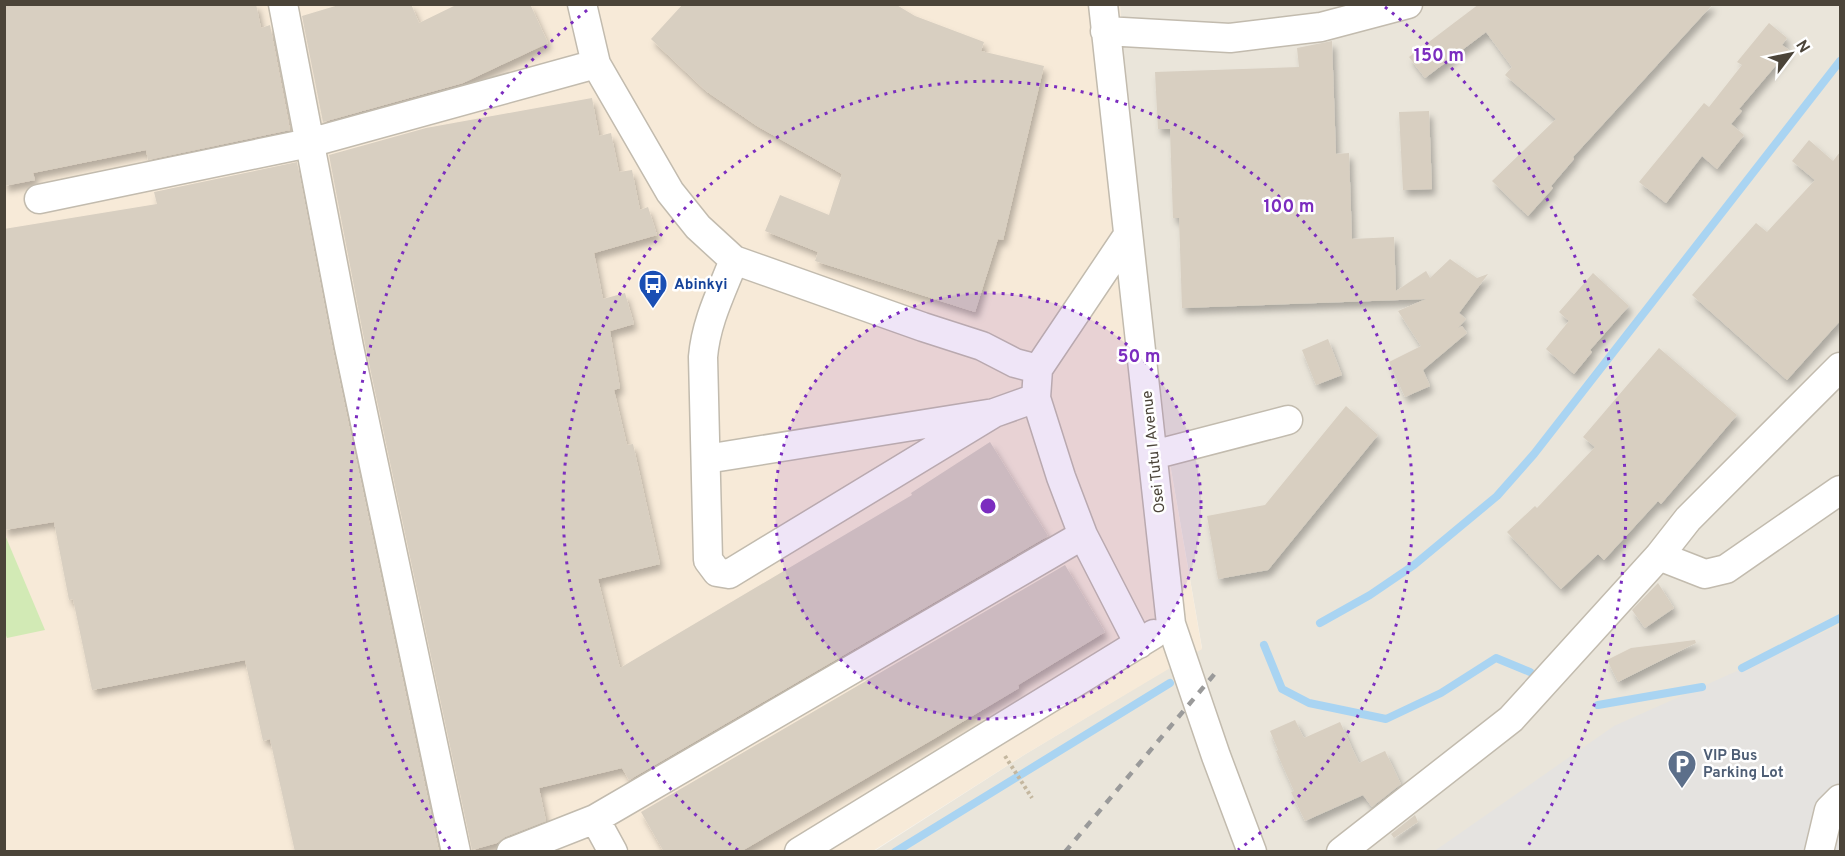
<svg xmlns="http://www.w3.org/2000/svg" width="1845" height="856" viewBox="0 0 1845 856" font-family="Overpass,sans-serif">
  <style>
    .residential { fill: #eae5da }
    .commercial { fill: #f7ead8 }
    .green { fill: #d2eab5 }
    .parking { fill: #e5e3e0 }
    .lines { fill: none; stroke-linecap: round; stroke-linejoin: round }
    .stream { stroke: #a9d4f2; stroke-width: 8 }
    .building { fill: #d8cfc1; filter: url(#shadow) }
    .minor-casing { stroke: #c2bbae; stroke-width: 31 }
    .path { stroke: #c4b79f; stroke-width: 4; stroke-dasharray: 3 3; stroke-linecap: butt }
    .minor { stroke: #fff; stroke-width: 28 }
    .rail { stroke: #9a9a9a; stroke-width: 4.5; stroke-dasharray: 8 8; stroke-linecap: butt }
    .ring { fill: none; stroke: #7b2cbf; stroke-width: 3; stroke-dasharray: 3 6 }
    .labels { text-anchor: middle; stroke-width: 5; stroke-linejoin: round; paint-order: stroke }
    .transit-label { font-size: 15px; font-weight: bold; fill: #164399; stroke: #fff; text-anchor: start }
    .street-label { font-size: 15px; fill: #4b4439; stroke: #fff }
    .service-label { font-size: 15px; font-weight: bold; fill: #4e5e75; stroke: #fff; text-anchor: start }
    .centre { fill: #7b2cbf; stroke: #fff; stroke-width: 3 }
    .ring-label { font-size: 18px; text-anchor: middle; font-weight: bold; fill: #7b2cbf; stroke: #fff; stroke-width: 5; stroke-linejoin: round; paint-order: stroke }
  </style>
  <defs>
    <filter id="shadow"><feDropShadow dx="3.5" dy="6" stdDeviation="3" flood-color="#0004"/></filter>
  </defs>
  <rect width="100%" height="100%" fill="#f6f3ec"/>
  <path class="residential" d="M1120 5H1840V851L873 852 1024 755 1202 648 1163 423 1123 51Z"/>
  <path class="commercial" d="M5 5H1120L1123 51 1163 423 1202 649 1024 755 873 851 5 852Z"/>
  <path class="green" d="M5 535 45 630 7 638 5 633Z"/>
  <path class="parking" d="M1840 625V851L1433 852 1614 726Z"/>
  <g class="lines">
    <path class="stream" d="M1320 623 1370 595 1414 565 1497 496 1534 454 1840 61
      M1264 645 1282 689 1309 703 1386 719 1441 693 1496 658 1530 672
      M1742 668 1840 618
      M1598 705 1702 687
      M895 852 1170 683"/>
  </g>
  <path class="building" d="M4 4H256L261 28 270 25 290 130 148 160 146 150 33 173 35 180 4 186Z
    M342 4H411L419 23 458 4H530L548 43 463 83 323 122 302 16Z
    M683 4H895L915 16 984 42 981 51 1044 66 1003 240 998 239 975 312 815 261 818 252 765 231 780 195 829 215 842 174 757 126 706 91 651 39Z
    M1479 4H1713L1573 157 1574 159 1551 186 1553 188 1528 216 1492 181 1556 119 1505 75 1512 67 1486 32 1425 78 1409 57Z
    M1769 23 1787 38 1782 45 1789 50 1739 109 1742 111 1731 124 1744 135 1717 169 1702 156 1666 203 1639 182 1704 103 1709 107 1742 65 1737 62Z
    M1332 41 1336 154 1349 153 1352 239 1394 237 1396 291 1426 271 1430 278 1450 259 1477 278 1488 274 1459 313 1466 319 1458 328 1462 326 1467 333 1423 370 1430 386 1405 397 1389 362 1421 346 1398 311 1426 299 1182 308 1179 218H1173L1170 129H1158L1155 72 1299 67 1297 48Z
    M592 98 599 136 611 133 619 172 632 170 640 210 648 207 657 235 594 253 603 299 625 293 634 324 610 331 620 388 614 390 627 445 633 444 660 564 598 579 620 668 912 495 911 493 990 442 1048 536 629 780 622 768 539 788 546 821 505 837 497 843 472 850 365 344 329 155 426 128Z
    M1429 111 1432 189 1403 190 1399 112Z
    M1809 140 1833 161 1840 152V321L1787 380 1692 295 1756 223 1767 232 1815 180 1792 161Z
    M297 162 333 350 439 852H295L270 739 263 741 245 660 92 690 73 599 69 600 54 522 4 530V229L157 204 154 192Z
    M1593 273 1629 306 1590 350 1592 352 1574 374 1546 349 1569 321 1559 312Z
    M1328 339 1342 375 1316 385 1302 350Z
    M1659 348 1737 415 1661 504 1658 501 1604 560 1598 554 1561 589 1507 532 1535 506 1537 508 1595 447 1583 437Z
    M1346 406 1378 435 1268 570 1218 579 1207 516 1265 505Z
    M1065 565 1105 632 1018 685 1019 688 937 737 740 852H664L641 812Z
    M1658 583 1674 608 1645 628 1632 610Z
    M1695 640 1696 643 1618 682 1607 660 1631 648Z
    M1295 720 1304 738 1340 722 1359 763 1385 751 1401 784 1372 807 1363 795 1305 821 1291 792 1294 791 1276 751 1278 750 1270 731Z
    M1415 815 1418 822 1394 838 1391 834Z"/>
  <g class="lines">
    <g class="minor-casing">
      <path id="minor" d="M283 4 349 347 456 852
        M582 4 596 64 670 192 698 227 734 260 923 327 982 346 1015 363 1038 369
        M1103 4 1171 624 1216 756 1252 852
        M1105 31 1230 38 1321 27 1408 4
        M39 199 309 143 596 64
        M1128 235 1038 369 1036 398 1061 477 1083 535 1139 644
        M734 260C721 293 706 322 703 357L708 560 717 572 729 574 994 413
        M1153 455 1288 420
        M706 459 994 413 1036 398
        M1659 556 1705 574 1726 569 1840 490
        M595 819 613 852
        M511 852 595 819 1083 535
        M799 852 1154 634
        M1341 852 1511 719 1659 556 1688 519 1840 367
        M1819 852 1829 810 1840 799"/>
    </g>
    <path class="path" d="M1005 756 1032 798"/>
    <use href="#minor" class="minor"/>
    <path class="rail" d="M1065 852 1217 671"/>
  </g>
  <circle cx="988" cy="506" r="213" fill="#7b2cbf" fill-opacity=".12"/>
  <g class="ring">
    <circle cx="988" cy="506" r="213"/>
    <path d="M738 850A425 425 0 1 1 1238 850"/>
    <path d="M450 849A638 638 0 0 1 591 7M1385 7A638 638 0 0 1 1526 849"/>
  </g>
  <defs>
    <g id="bus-pin" transform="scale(1.5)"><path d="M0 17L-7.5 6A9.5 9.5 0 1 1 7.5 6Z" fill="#1a4fb4" stroke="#fff"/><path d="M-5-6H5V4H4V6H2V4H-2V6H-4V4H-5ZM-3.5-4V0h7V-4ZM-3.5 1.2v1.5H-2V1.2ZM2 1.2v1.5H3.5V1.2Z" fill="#fff"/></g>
    <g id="parking-pin" transform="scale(1.5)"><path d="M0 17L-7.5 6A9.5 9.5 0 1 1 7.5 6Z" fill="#5c6f8a" stroke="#fff"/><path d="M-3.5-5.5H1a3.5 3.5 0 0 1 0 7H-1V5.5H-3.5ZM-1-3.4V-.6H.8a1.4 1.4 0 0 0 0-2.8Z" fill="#fff"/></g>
  </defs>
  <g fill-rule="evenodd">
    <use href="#bus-pin" x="653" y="284"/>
    <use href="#parking-pin" x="1682" y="764"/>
  </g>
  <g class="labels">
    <g class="transit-label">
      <text x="674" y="289">Abinkyi</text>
    </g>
    <g class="street-label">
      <text transform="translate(1153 452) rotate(-96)" y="5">Osei Tutu I Avenue</text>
    </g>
    <g class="service-label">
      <text x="1703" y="760">VIP Bus<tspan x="1703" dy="17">Parking Lot</tspan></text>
    </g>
  </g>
  <circle cx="988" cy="506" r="9" class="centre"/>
  <g class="ring-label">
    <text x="1439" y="61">150 m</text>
    <text x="1289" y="212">100 m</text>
    <text x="1139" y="362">50 m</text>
  </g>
  <rect width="1845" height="856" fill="none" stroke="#4b4439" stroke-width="12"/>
  <g transform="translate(1791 54) rotate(58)" stroke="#ffffff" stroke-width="4.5" paint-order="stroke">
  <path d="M0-4.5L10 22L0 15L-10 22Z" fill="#4b4439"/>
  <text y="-9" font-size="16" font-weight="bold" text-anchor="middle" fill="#4b4439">N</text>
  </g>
</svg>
